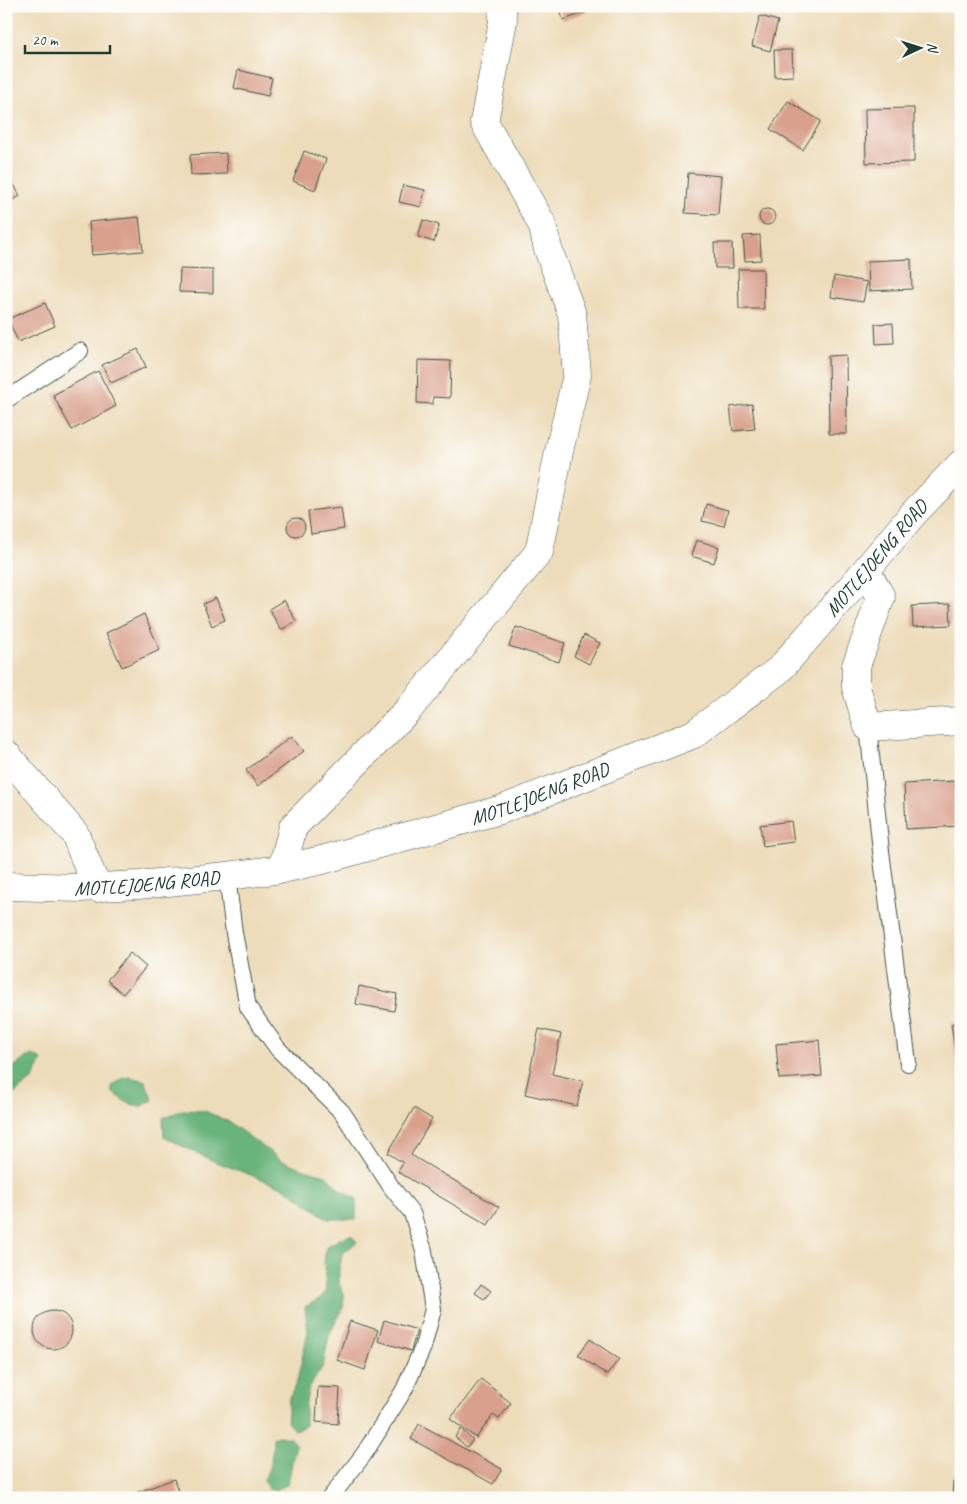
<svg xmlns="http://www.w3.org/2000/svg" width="967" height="1504" viewBox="0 0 967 1504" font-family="Caveat,sans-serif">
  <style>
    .forest { fill: #69b47c; stroke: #447858 }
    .building { fill: #d9a08d }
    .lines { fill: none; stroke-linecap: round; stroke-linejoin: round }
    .service-casing { stroke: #3e5548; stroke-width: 18 }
    .minor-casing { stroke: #3e5548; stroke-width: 29 }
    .service { stroke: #fff; stroke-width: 16 }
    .minor { stroke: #fff; stroke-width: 28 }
    .labels { text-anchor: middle; stroke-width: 5; stroke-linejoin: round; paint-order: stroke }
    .street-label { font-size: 20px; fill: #1f3d34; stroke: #fdfcf7 }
  </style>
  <rect width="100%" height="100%" fill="#fdfcf7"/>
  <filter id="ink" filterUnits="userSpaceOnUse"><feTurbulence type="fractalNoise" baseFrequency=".02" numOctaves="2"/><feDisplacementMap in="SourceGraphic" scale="10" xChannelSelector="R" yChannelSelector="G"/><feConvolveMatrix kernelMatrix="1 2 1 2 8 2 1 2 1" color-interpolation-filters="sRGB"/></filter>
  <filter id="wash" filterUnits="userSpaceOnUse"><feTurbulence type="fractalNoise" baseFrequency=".0096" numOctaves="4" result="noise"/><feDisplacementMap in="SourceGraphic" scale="20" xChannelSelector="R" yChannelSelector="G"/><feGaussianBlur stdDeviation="1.12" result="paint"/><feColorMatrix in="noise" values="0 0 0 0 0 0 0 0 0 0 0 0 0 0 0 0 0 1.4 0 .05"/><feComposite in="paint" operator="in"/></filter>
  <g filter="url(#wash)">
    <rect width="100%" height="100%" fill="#eddcba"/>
    <path class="forest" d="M32 1055 42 1060 33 1079 6 1100V1074L24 1059Z
      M130 1077 145 1081 153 1100 140 1107 126 1102 112 1092V1085L122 1079Z
      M183 1110 205 1111 229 1122 281 1160 304 1169 326 1175 340 1190 356 1198V1219H328L285 1188 211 1160 164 1137 163 1118Z
      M351 1235 357 1242 343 1253 339 1268V1283L344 1297 343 1308 329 1335 323 1366 309 1388 305 1406V1426L294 1430 287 1422 289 1400 297 1381 308 1332 305 1307 319 1299 326 1292 324 1262 326 1247 340 1239Z
      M278 1436 291 1438 296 1445C292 1458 291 1472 287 1485L274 1490 268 1489 264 1480C271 1466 273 1454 273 1438Z"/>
    <g id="blocks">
      <path class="building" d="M559 6H585L587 12 563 20Z
        M760 16 778 21 770 51 752 46Z
        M774 50H792L793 76 775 77Z
        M238 70 272 78 268 96 234 88Z
        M788 101 821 121 803 150 770 129Z
        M914 108V162L866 163 865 109Z
        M304 151 326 159 315 190 293 181Z
        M226 153 227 174 191 175 190 155Z
        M688 173 721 176 718 215 685 213Z
        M9 175 20 196 6 204V177Z
        M403 185 425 190 421 207 399 202Z
        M759 217a8 8 0 1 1 16 0a8 8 0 1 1-16 0Z
        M139 217 143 251 92 255 89 222Z
        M423 220 439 225 434 242 418 237Z
        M760 235 761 260 745 261 743 236Z
        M714 243H732L733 268H715Z
        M911 259 912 289 869 291 868 261Z
        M180 269 213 270V293L179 292Z
        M738 269H763L764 309H739Z
        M834 276 867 282 863 302 831 297Z
        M45 303 55 326 18 342 8 319Z
        M893 323 894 343 876 344 875 324Z
        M138 349 146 367 111 383 102 365Z
        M846 355 847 434H829L828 356Z
        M418 360 451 361 450 398 433 397V404L417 403Z
        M98 371 116 406 72 430 53 395Z
        M752 404 755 429 733 431 730 407Z
        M706 504 728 510 724 526 702 521Z
        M341 507 344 529 311 534 308 511Z
        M287 527a9 9 0 1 1 18 0a9 9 0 1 1-18 0Z
        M696 540 719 547 714 563 691 556Z
        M216 598 225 620 212 626 203 604Z
        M284 600 296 621 281 630 269 609Z
        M950 604 951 625 913 627 912 606Z
        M144 614 160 650 122 667 106 633Z
        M516 627 565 643 559 662 509 646Z
        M584 635 600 643 589 664 574 656Z
        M292 736 304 751 258 786 246 770Z
        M955 781V787L961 786V826L906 829 904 784Z
        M791 821 794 842 763 846 760 825Z
        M130 953 146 967 123 994 107 980Z
        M359 986 397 994 394 1011 356 1004Z
        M961 1022V1067H958L951 1024Z
        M539 1029 561 1034 552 1074 583 1081 577 1106 525 1094Z
        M819 1040 822 1076 779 1079 776 1044Z
        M414 1108 432 1119 411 1155 499 1207 488 1225 398 1172 403 1163 388 1153Z
        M481 1284 491 1291 484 1299 475 1293Z
        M34 1330a19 19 0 1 1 38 0a19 19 0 1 1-38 0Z
        M384 1320 417 1330 411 1351 378 1341Z
        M350 1321 378 1330 365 1370 337 1360Z
        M590 1339 619 1359 607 1375 578 1355Z
        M481 1379 511 1403 499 1419 493 1415 476 1438 450 1419Z
        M318 1387 340 1388 338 1424 316 1422Z
        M419 1424 502 1469 493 1484 411 1439Z
        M461 1429 473 1440 467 1447 455 1437Z
        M174 1479 179 1494 170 1498H122Z
        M953 1482H961V1498H952Z"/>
    </g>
  </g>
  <g filter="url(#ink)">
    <use href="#blocks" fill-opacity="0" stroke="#3e5548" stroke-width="1"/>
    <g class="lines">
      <g class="service-casing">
        <path id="service" d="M6 400 80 351
          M868 727 881 851 908 1063
          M227 876 234 933 248 1007 278 1049 342 1112 392 1188 412 1213 424 1251 433 1309 423 1347 404 1390 364 1454 330 1498"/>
      </g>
      <g class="minor-casing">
        <g id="minor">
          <path d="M866 570 881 597 856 666V687L868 727 961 721"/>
          <path d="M6 754 75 834 97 888"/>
          <path d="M282 869 293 827 408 710 539 552 560 447 577 375 572 314 548 249 542 224 484 122 503 21 502 6"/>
          <path id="s1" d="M6 886 80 888 138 885 227 876 282 869 322 860 503 809 694 734 780 669 866 570 913 514 961 464"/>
        </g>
      </g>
      <use href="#service" class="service"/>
      <use href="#minor" class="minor"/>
    </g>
  </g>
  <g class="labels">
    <g class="street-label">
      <text dy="7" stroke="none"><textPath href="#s1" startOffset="966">MOTLEJOENG ROAD</textPath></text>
      <text dy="7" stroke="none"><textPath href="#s1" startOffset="546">MOTLEJOENG ROAD</textPath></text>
      <text dy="7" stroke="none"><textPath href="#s1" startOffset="141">MOTLEJOENG ROAD</textPath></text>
    </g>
  </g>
  <rect width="967" height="1504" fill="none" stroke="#fdfcf7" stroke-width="25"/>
  <g transform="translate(920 48) rotate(86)" stroke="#fdfcf7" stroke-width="4" paint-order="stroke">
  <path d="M0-4L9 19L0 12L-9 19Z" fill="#1f3d34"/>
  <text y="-8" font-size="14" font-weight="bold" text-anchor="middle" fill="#1f3d34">N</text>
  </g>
  <path d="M25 45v8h85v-8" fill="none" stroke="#1f3d34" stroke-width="2.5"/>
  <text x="32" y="45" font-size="15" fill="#1f3d34" stroke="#fdfcf7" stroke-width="4" paint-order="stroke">20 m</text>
</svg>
